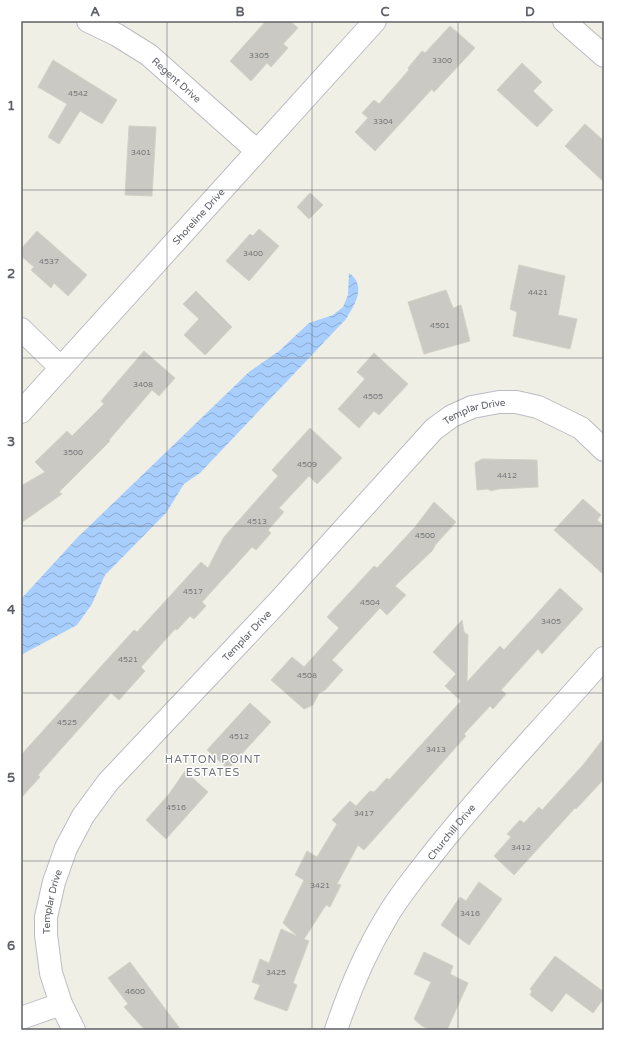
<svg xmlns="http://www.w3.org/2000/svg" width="625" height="1051" viewBox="0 0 625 1051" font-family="'Varela Round',sans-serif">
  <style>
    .water { fill: url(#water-waves) }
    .building { fill: #cac9c3; stroke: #d4d1c4 }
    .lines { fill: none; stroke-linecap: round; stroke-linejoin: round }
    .minor-casing { stroke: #babcc1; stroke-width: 24 }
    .minor { stroke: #fff; stroke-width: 22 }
    .grid { fill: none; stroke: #5d6066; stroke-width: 1; stroke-opacity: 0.55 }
    .labels { text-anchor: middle; stroke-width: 3; stroke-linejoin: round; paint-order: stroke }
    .number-label { font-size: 8px; fill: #787a7d }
    .street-label { font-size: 10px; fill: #5d6066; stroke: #fff }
    .neighbourhood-label { font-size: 11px; letter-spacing: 1px; fill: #6e7278; stroke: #fff }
    .neatline { fill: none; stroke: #5d6066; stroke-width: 1.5 }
    .grid-label { font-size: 13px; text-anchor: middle; font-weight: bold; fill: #5d6066 }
  </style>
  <defs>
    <pattern id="water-waves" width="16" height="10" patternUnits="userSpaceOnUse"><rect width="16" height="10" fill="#a8cefe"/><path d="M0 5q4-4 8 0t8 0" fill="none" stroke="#8cabd1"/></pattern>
  </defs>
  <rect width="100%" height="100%" fill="#f0efe6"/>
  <path class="water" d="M349 273C367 286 355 304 346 319L200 473 184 484 166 513 105 575 92 604 77 625 21 655V599L76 539 249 372 279 351 309 323 333 315 343 307 348 295Z"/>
  <path class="building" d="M266 21H290L298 28 283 44 288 48 271 67 267 63 251 81 230 61Z
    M450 26 475 48 434 92 432 89 375 151 355 132 368 118 362 113 374 100 379 104 409 70 408 68 422 51 425 53Z
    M53 60 117 100 102 124 80 111 59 144 48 137 67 104 38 87Z
    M522 63 542 82 533 91 553 110 537 127 497 90Z
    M585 124 604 141V182L565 146Z
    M129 126 156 127 152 196 125 195Z
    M310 193 323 205 309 219 297 207Z
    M259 229 279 246 249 281 226 261 250 234 253 236Z
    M37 231 87 275 68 296 54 283 51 288 31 270 34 267 21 256V249Z
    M519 265 565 276 558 315 577 319 570 349 513 336 517 312 510 309Z
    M446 290 453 308 461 305 470 341 424 354 408 302Z
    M196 291 232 327 205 355 184 335 199 319 183 304Z
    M144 351 175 378 159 396 152 390 109 440 110 441 59 492 62 494 21 523V486L45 472 35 462 67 431 72 436 104 404 101 401Z
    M374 353 408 384 379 415 374 411 359 428 338 409 365 379 357 372Z
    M310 428 342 458 317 484 309 476 279 508 284 512 268 530 271 533 256 550 252 547 202 602 206 606 194 619 190 616 177 630 175 629 141 667 145 671 119 700 111 693 38 775 40 777 21 798V755L134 630 137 632 201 562 208 568 224 537 278 476 272 470Z
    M482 459 537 460 538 487 498 489 491 491 488 489 477 490 475 463Z
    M583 499 601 515 597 520 604 526V575L554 530Z
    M434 502 456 522 436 544 432 551 395 586 406 595 387 615 380 608 332 660 343 670 325 690 319 693 313 705 304 709 271 680 292 657 304 667 339 628 327 617 374 566 377 568 415 527Z
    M560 588 583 609 542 654 538 649 501 690 506 694 493 709 490 706 464 734 466 736 364 850 358 845 337 884 341 885 330 907 326 905 304 939 309 941 293 983 297 985 287 1011 254 999 260 985 252 982 260 959 269 963 281 929 297 936 283 923 304 880 295 875 307 851 317 857 337 824 332 820 350 801 356 806 370 791 374 792 387 778 389 780 461 701 445 686 456 674 433 652 462 620 464 632 468 635 467 682 500 646 504 650Z
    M250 703 271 722 228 769 207 750Z
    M604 738V779L576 809 575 808 514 875 494 856 511 837 507 834 520 820 524 823 539 807 542 810 583 765Z
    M185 771 208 792 166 839 146 820 169 794Z
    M479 882 502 899 469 945 441 925 460 897 466 901Z
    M424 952 453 966 450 974 468 983 447 1030H431L422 1026 414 1019 431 982 414 974Z
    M555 956 604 992V998L593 1013 566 993 552 1012 530 995 532 991 530 989Z
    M130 962 181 1030H145L124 1007 128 1004 108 978Z"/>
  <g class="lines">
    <g class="minor-casing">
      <g id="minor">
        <path id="s1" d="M88 21 117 35 149 55 257 151"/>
        <path d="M564 21 604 56"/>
        <path d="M21 329 61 368"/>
        <path id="s2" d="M21 412 375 21"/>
        <path d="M21 1018 61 1004"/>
        <path id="s3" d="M74 1030 61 1004 51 973 46 935V917L54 882 66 848 83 816 108 782 277 603 434 429 452 416 472 407 499 402H516L538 407 581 428 604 450"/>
        <path id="s4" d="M336 1030C349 991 364 955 385 920 399 895 417 874 435 851 488 784 548 723 604 658"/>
      </g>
    </g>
    <use href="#minor" class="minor"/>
  </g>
  <path class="grid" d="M167 21V1030M312 21V1030M458 21V1030M21 190H604M21 358H604M21 526H604M21 693H604M21 861H604"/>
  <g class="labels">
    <g class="number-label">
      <text x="259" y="58">3305</text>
      <text x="442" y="63">3300</text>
      <text x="78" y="96">4542</text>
      <text x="383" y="124">3304</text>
      <text x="141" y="155">3401</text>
      <text x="253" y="256">3400</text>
      <text x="49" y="264">4537</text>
      <text x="538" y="295">4421</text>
      <text x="440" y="328">4501</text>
      <text x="143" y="387">3408</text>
      <text x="373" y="399">4505</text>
      <text x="73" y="455">3500</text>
      <text x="307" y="467">4509</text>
      <text x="507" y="478">4412</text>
      <text x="257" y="524">4513</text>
      <text x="425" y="538">4500</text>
      <text x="193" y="594">4517</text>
      <text x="370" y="605">4504</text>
      <text x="551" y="624">3405</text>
      <text x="128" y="662">4521</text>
      <text x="307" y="678">4508</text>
      <text x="67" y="725">4525</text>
      <text x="239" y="739">4512</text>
      <text x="436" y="752">3413</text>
      <text x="176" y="810">4516</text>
      <text x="364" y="816">3417</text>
      <text x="521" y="850">3412</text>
      <text x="320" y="888">3421</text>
      <text x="470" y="916">3416</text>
      <text x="276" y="975">3425</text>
      <text x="135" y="994">4600</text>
    </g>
    <g class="street-label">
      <text dy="4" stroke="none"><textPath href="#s1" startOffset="107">Regent Drive</textPath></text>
      <text dy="4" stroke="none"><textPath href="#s2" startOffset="264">Shoreline Drive</textPath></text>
      <text dy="4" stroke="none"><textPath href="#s3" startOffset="794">Templar Drive</textPath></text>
      <text dy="4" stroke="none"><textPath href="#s3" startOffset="470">Templar Drive</textPath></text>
      <text dy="4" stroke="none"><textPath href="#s4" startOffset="231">Churchill Drive</textPath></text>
      <text dy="4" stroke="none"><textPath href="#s3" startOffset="134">Templar Drive</textPath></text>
    </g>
    <g class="neighbourhood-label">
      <text x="213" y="763">HATTON POINT<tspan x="213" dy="13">ESTATES</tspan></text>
    </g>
  </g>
  <rect width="625" height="1051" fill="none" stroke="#ffffff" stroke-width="44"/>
  <rect x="22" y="22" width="581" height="1007" class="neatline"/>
  <g class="grid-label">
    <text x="95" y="16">A</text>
    <text x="240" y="16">B</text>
    <text x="385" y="16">C</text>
    <text x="530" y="16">D</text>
    <text x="11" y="110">1</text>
    <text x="11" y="278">2</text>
    <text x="11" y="446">3</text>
    <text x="11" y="614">4</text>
    <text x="11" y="782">5</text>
    <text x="11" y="950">6</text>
  </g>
</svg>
